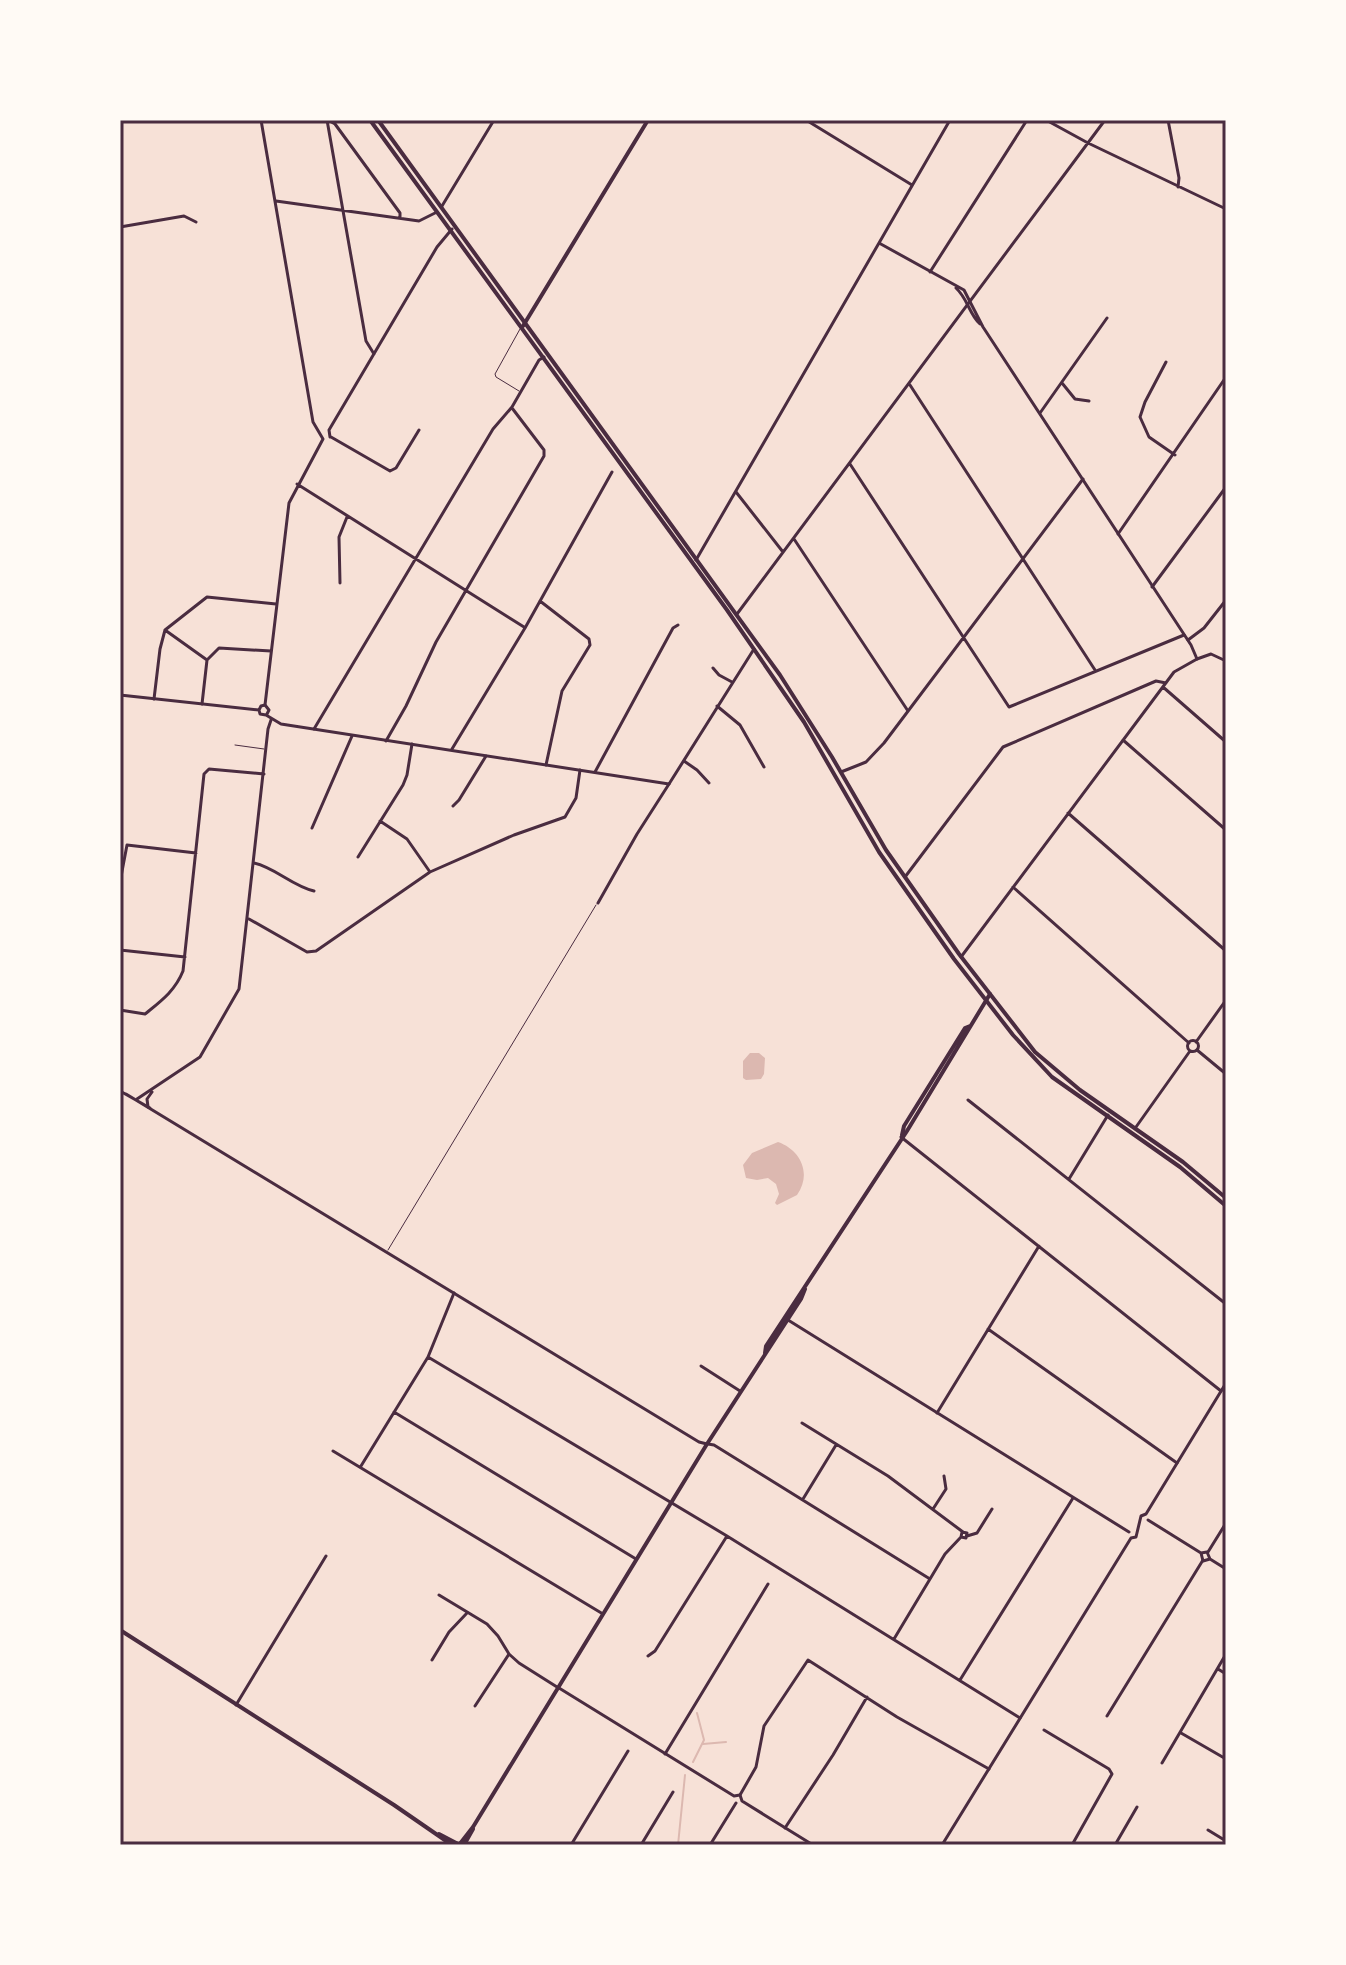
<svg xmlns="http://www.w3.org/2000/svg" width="1346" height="1965" viewBox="0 0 1346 1965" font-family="'IBM Plex Sans',sans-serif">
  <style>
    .water { fill: #dcb8b0 }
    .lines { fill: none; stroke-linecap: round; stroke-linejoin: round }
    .stream { stroke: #dcb8b0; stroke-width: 2 }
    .service { stroke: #4a2c40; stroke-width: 1 }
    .minor { stroke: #4a2c40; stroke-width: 3 }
    .tertiary { stroke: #4a2c40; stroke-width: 3 }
    .secondary { stroke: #4a2c40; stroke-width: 4 }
    .primary { stroke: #4a2c40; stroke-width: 4 }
    .neatline { fill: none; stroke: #4a2c40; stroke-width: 3 }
  </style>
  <rect width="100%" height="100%" fill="#f7e1d7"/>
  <path class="water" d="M750 1053H759L765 1058 764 1074 761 1079 746 1080 743 1078V1061Z
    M778 1142C801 1150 812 1174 797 1195L777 1205 775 1203 779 1194 776 1184 768 1178 757 1180 746 1178 743 1165 752 1153Z"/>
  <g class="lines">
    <path class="stream" d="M703 1744 726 1742
      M693 1762 704 1740 697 1713
      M678 1845 685 1775"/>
    <path class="service" d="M519 391 496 377 495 374 520 329
      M235 745 264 749
      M388 1250 596 905"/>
    <path class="minor" d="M261 120 313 422 323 439 289 503 265 705
      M327 120 366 341 374 354
      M328 120 335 124 400 213V217
      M1046 120 1088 143 1226 209
      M1168 120 1179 178 1178 187
      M276 201 419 221 437 212
      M442 206 494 120
      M120 227 184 216 196 222
      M930 272 1027 120
      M1166 362 1145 402 1140 417 1149 437 1175 455
      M1062 383 1075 399 1089 401
      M910 385 1095 670
      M1040 413 1107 318
      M330 437 329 430 437 247 452 229
      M331 437 390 471 396 468 419 430
      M850 464 1009 707 1184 635
      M297 484 524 627
      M736 492 783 552
      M1118 534 1226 377
      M794 539 908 711
      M340 583 339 537 347 517
      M1152 587 1226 487
      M540 601 589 639 590 645 562 691 546 765
      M737 614 1105 120
      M120 615V628
      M165 630 207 660
      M1188 640 1204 628 1226 600
      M713 668 719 675 732 682
      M1163 687 1226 742
      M154 699 160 649 165 630 207 597 276 604
      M202 704 207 660 219 648 271 651
      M717 706 740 725 764 767
      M314 729 493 429 512 407 539 360 544 357
      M1123 740 1226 830
      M386 741 406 706 436 642 544 456V450L512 408
      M452 749 525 628 612 472
      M684 761 697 770 709 783
      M595 772 673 628 678 625
      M841 772 866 762 884 743 1083 479
      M453 806 459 800 486 756
      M1068 813 1226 951
      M380 821 407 839 430 872
      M312 828 352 736
      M358 857 403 785 407 775 412 744
      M254 863C276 868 292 886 314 891
      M905 877 1003 747 1156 681 1166 683
      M120 882 127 845 196 853
      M1013 887 1189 1043
      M598 903 637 834 669 784
      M249 919 307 952 316 951 430 872 514 835 565 817 576 798 580 770
      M120 950 185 957
      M961 957 1174 672 1197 659
      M120 1010 145 1014C161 1001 175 991 183 971L204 774 209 769 264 774
      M1187.5 1046a5.5 5.5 0 1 1 11 0a5.5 5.5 0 1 1-11 0Z
      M1196 1042 1226 1000
      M1197 1050 1226 1074
      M137 1099 200 1057 239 989 268 729 271 720
      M968 1100 1226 1304
      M148 1107 147 1099 152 1092
      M1136 1127 1190 1051
      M901 1137 1221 1391
      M1069 1179 1108 1115
      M988 1329 1177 1463
      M428 1357 727 1536 1020 1718
      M701 1366 740 1391
      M394 1412 636 1559
      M937 1413 1039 1246
      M802 1423 888 1476 963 1532
      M708 1444 714 1445 930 1579
      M333 1451 603 1614
      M361 1466 428 1357 454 1293
      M803 1499 836 1445
      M933 1509 946 1489 944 1476
      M962 1532 967 1533 966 1538 961 1537Z
      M967 1536 977 1533 992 1509
      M1208 1552 1226 1523
      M439 1595 487 1624 498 1636 509 1654 519 1663 557 1687
      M894 1639 945 1554 961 1537
      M648 1656 655 1651 727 1536
      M432 1660 449 1632 467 1613
      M1218 1669 1226 1674
      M960 1680 1073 1498
      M236 1705 326 1556
      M475 1706 509 1654
      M1107 1716 1203 1560
      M1044 1730 1109 1769 1112 1774 1072 1845
      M1181 1733 1226 1759
      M665 1754 768 1584
      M1162 1763 1226 1654
      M740 1795 756 1767 764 1726 808 1660 897 1717 989 1769
      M785 1828 833 1755 867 1697
      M1208 1830 1226 1841
      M571 1845 628 1751
      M641 1845 673 1792
      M710 1845 736 1803
      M1115 1845 1137 1807"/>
    <path class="tertiary" d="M806 120 912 185
      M879 243 964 290 983 327 1191 645 1197 659 1211 654 1226 661
      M956 288C968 299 969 314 980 324
      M696 560 950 120
      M120 695 259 710 260 714 266 715 281 724 669 784 754 649
      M259 710 261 706 265 705 269 710 267 714
      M120 1091 150 1108
      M126 1094 699 1442 707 1444
      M788 1320 1129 1532
      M1148 1520 1201 1553
      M1201 1553 1203 1561 1210 1559
      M1201 1553 1207 1552 1210 1559
      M1210 1559 1226 1569
      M559 1688 734 1796 740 1795 742 1801 813 1845
      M942 1845 1131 1538 1136 1537 1141 1516 1146 1514 1226 1383"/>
    <path class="secondary" d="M523 326 648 120
      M902 1135 904 1126 965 1028 970 1026
      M765 1353 766 1346 907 1131 990 994
      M120 1630 394 1805 452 1845
      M439 1834 460 1845
      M459 1845 473 1827 707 1444 801 1299 805 1289
      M464 1845 473 1829"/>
    <path class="primary" d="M370 120 727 610 804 722 879 852 954 959 1013 1035 1052 1077 1180 1167 1226 1206
      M378 120 780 675 832 757 886 850 959 954 1035 1052 1080 1090 1183 1162 1226 1198"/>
  </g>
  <rect width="1346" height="1965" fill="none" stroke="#fffaf5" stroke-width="244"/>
  <rect x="122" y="122" width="1102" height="1721" class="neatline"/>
</svg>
